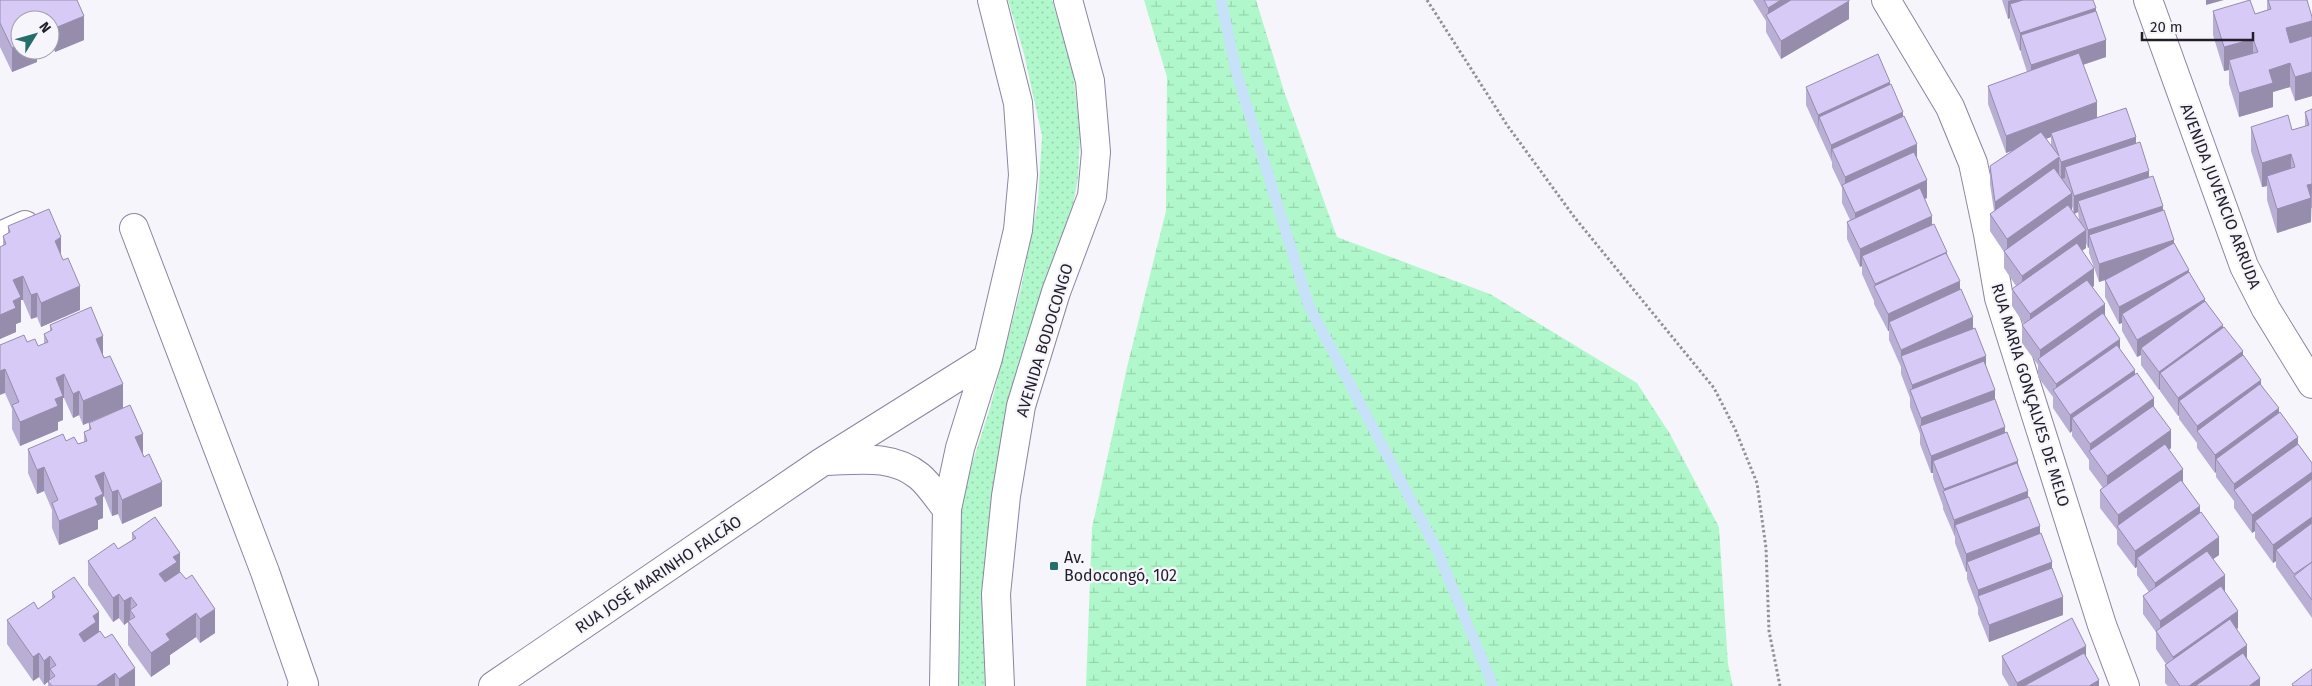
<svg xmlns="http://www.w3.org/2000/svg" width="2312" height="686" viewBox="0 0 2312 686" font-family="'Fira Sans',sans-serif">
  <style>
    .grass { fill: url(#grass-dots) }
    .wetland { fill: url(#wetland-marsh) }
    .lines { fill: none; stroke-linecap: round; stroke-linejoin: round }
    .stream { stroke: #c7e2f8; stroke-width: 11 }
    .minor-casing { stroke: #8d84a2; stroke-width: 30 }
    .path { stroke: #93909a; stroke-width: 3; stroke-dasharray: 2.5 2.5; stroke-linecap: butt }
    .minor { stroke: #fff; stroke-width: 28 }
    .wall { fill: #b9aed4; fill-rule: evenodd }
    .shaded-wall { fill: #968dad }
    .building { fill: #d7caf7; stroke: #968dad }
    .poi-dot { fill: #256f6a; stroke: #f7f5fc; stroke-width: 2 }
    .labels { text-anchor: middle; stroke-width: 4.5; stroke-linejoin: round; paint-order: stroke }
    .street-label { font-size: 16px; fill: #221e2a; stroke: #f7f5fc }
    .poi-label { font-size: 16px; fill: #221e2a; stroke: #f7f5fc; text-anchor: start }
  </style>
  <defs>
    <pattern id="grass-dots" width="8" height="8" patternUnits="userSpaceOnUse" patternTransform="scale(1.25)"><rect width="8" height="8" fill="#b0f8cb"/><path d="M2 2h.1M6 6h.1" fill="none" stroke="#97d4ae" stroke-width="1.8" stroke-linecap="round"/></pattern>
    <pattern id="wetland-marsh" width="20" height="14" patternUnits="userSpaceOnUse" patternTransform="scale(1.25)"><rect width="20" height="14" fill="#b0f8cb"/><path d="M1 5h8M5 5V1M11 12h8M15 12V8" fill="none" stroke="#97d4ae"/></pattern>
  </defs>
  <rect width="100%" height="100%" fill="#f7f5fc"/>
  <path class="grass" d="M1008 0H1052L1073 70 1080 135 1078 178 1070 222 1007 405 992 500 985 581 987 686H957V510L990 408 1021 288 1038 201 1042 136 1024 54Z"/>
  <path class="wetland" d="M1144 0H1256L1284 91 1337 237 1490 294 1637 383 1670 434 1719 527 1728 664 1733 686H1086L1092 528 1128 363 1166 211 1167 77Z"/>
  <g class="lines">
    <path class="stream" d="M1221 0 1236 71 1309 306 1437 550 1493 686"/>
    <g class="minor-casing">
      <path id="minor" d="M1886 0 1950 107 1973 163 1988 234 1999 298 2102 625 2125 686
        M2148 0 2244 266 2266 309 2312 384
        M134 228 265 572 304 684 302 686
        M0 236 25 225
        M826 461C859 460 892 454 919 476 930 485 938 499 947 509
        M493 686 822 462 988 358
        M944 686 947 509 960 448 988 358 1018 230 1023 175 1018 103 992 0
        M1000 686 996 594 1006 496 1021 406 1056 292 1092 196 1096 152 1090 81 1068 0"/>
    </g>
    <path class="path" d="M1427 0 1507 125 1575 218 1714 388 1735 429 1757 483 1766 548 1769 631 1780 686"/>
    <use href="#minor" class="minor"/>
  </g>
  <path class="wall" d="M0 0H77L84 40 55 52 52 45 37 52V62L12 72 0 47Z
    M1753 0H1849V19L1781 59 1766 32V21Z
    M2002 0H2093L2106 57 2083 65 2097 118 2136 143 2163 211 2174 243 2189 272 2205 301 2243 355 2298 444 2312 463V618L2276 567V561L2273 563 2255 538V531L2252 533 2234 508V501L2216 477V472L2215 473 2197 448V443L2179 419V415L2178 416 2160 391V389L2159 390 2141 365V355L2137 357 2122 331V323L2119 324 2105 297V280L2099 282 2089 253V247L2088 248 2086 243V248L2082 251 2094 286 2092 287 2120 349 2154 407 2171 448 2169 450 2183 483 2200 513 2219 555 2213 559 2238 628 2237 629 2247 659 2260 686H2168L2165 683V665L2166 664 2156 649V632L2143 614V596L2149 592 2137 575V567L2135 568 2117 544V530L2100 508V490L2103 488 2089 469V460L2072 436V431L2070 433 2053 408V397L2038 377V365L2022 343V325L2024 324 2012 306V289L2016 286 2004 268V252L1990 231V214L1994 211 1990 184V166L2013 150 2006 153 1988 104V86L2027 72 2021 53V50L2020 51 2010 22V18L2008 19ZM2051 137V146L2046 139ZM2072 206 2074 214 2078 212 2079 220 2072 210Z
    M2267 0H2307L2312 17V96L2295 101 2290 87 2273 92V107L2239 117 2229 84V70L2224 71 2213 35V11L2255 14 2267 10Z
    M1890 84 1903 116 1917 159 1927 198 1924 199 1932 224 1947 254 1986 366 1995 400 2005 433 2018 463 2040 534 2052 568 2063 615 1989 642 1978 614V608L1967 579V571L1966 572 1955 543V537L1943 509V506L1933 478V473H1931L1920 444V434L1910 407V398L1901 374V367L1889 340V331H1888L1874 304V301L1862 274V266L1860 267 1847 239V222L1850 220 1842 203V188L1832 167V162L1806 105V87Z
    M2312 109V208H2311V222L2277 233 2267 200V186L2262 187 2251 151V127L2292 130 2305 126V112Z
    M8 226 61 256 80 310 41 327 37 317 31 319 23 300H21V322L16 324V332L0 339V247L3 245V236L8 233Z
    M50 325 103 355 123 408 83 425 79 415 73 418 64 398H63V420L58 422V430L20 446 12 429V409L5 393 0 345 27 342 38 346 44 344V334L50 331Z
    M89 423 143 454 162 506 122 524 118 514 112 516 104 496 103 497V518L98 520V529L59 545 52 528V510L44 491 37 494 28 473V449L78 444 84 442V432L89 430Z
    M132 533 180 572 215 633 200 643 196 637 170 655V664L151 677 128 645V622L124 625 119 618 113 622 88 585V561L118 549 132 540Z
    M52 592 99 631 135 686H48V682L44 685 39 677 33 681 7 644V620L38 609 52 599Z
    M2002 656 2086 657 2099 686H2009L2002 674Z"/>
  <path class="shaded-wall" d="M1781 0H1811L1768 19V8Z
    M2012 0H2066L2010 4V18L2008 19V1Z
    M2206 0H2224L2206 5Z
    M1849 1V19L1781 59V41Z
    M2096 8V26L2021 35V50L2020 51V33Z
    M84 16V40L55 52V28Z
    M52 21V45L50 46V22Z
    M2312 21V45L2286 52V28Z
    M2253 39V63L2229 60V70L2224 71V47Z
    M2106 40V57L2031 82V65Z
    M20 45V50H41L37 52V62L12 72V48Z
    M2290 63V87L2273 92V107L2239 117V93L2269 70Z
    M2312 72V96L2295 101V77Z
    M1890 82V100L1819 117 1818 133V115Z
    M2097 102V120L2051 133V137L2006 153V136Z
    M1903 112V129L1832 149 1831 162V145Z
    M2136 137V155L2065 167V178L2061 179V162Z
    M1917 144V161L1845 191V177Z
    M2291 154V178L2267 176V186L2262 187V163Z
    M2059 157V174L1995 220V202Z
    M2149 171V189L2078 201V212L2074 214V196Z
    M1927 180V198L1855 231V213Z
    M2312 184 2311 222 2277 233V209L2307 185Z
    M2072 193V211L2007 257V239Z
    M2163 206V223L2089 235V247L2088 248V230Z
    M1932 216V234L1862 256V266L1860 267V249Z
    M2086 230V248L2022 293V276Z
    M61 237V261L55 241Z
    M2174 240V257L2099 282V264Z
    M1947 252V269L1875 287V284Z
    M2094 268V286L2030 332V314Z
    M2189 270V288L2122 314V323L2119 324V307Z
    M23 276V300H21V322L16 324V332L0 339V315L13 280Z
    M1960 281V299L1889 322V331H1888V314Z
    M80 286V310L41 327V303Z
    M37 293V317L31 319V295Z
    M2205 299V316L2141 348V355L2137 357V340Z
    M2105 304V322L2040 361V350Z
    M1973 317V335L1901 356V367V350Z
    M2223 325V343L2160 373V389L2159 390V372Z
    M103 336V360L96 339Z
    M2120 339V356L2056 395V384Z
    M2243 351V369L2179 401V415L2178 416V398Z
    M1986 356V374L1912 394V385Z
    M5 369V393L0 395V371Z
    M2135 370V387L2072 418V431L2070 433V415Z
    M64 374V398H63V420L58 422V430L20 446V422L56 378Z
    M2261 380V397L2197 431V426Z
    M123 384V408L83 425V401Z
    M1995 390V408L1921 428V418Z
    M79 391V415L73 418V394Z
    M2154 398V416L2090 453V444Z
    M2279 408V426L2216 459V472L2215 473V455Z
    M2005 427V445L1933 461V473H1931V456Z
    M2171 430V448L2107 494V476Z
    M143 434V458L135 437Z
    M2298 437V455L2234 490V501V484Z
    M2018 461V479L1944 492V489Z
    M44 467V491L37 494V470Z
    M2183 469V487L2118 528V515Z
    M104 472V496L103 497V518L98 520V529L59 545V521L95 476Z
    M2312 472V489L2255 521V531L2252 533V515Z
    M162 482V506L122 524V500Z
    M118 490V514L112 516V492Z
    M2028 491V509L1955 525 1954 537V520Z
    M2200 506V523L2137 558V567L2135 568V551Z
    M2312 517V535L2276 550V561L2273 563V545Z
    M2040 526V543L1967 562V571L1966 572V554Z
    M2219 537V555L2155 600V583Z
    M180 553V577L159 598V574L173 557Z
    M2052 562V580L1978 596V608V590Z
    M2225 575V593L2160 639V621Z
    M119 594V618L113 622V598Z
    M131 597 130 621H128V622L124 625V601Z
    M2063 597V615L1989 642V625Z
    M215 609V633L200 643V619Z
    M2238 611V628L2173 674V657Z
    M99 612V636L79 658V634L93 616Z
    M196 613V637L170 655V664L151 677V653L166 634Z
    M2247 645V662L2214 686H2189Z
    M2086 646V663L2043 686H2017V683Z
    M39 653V677L33 681V657Z
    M50 656V680L44 685V661Z
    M135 668V686H119V679Z
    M115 673V686H96Z
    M2260 678V686H2249Z
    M2099 680V686H2089Z"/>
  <path class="building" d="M0 0H77L84 16 55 28 52 21 50 22V20H20V45L12 48 0 23Z
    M1764 0H1781L1768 8Z
    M1791 0H1849V1L1781 41 1766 15Z
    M2023 0H2093L2096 8 2020 33 2010 4Z
    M2250 0 2255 14 2271 9 2268 0H2307L2312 17V21L2286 28 2290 43 2312 36V72L2295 77 2290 63 2269 70 2273 83 2239 93 2229 60 2258 52 2253 39 2224 47 2213 11Z
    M2096 11 2106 40 2031 65 2021 35Z
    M2079 53 2097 102 2006 136 1988 86Z
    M1878 54 1890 82 1818 115 1806 87Z
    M1891 84 1903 112 1831 145 1819 117Z
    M2126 108 2136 137 2061 162 2059 157 1995 202 1990 166 2041 132 2059 156 2051 133Z
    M2312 109V184L2307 185 2311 198 2277 209 2267 176 2295 167 2291 154 2262 163 2251 127 2288 115 2292 130 2309 125 2305 112Z
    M1904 116 1917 144 1845 177 1832 149Z
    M2140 142 2149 171 2074 196 2065 167Z
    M1914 152 1927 180 1855 213 1842 185Z
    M2054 168 2072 193 2007 239 1990 214Z
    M2153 176 2163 206 2088 230 2078 201Z
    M1920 188 1932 216 1860 249 1847 222Z
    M2068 205 2086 230 2022 276 2004 251Z
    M49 209 61 237 55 241 63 260 68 258 80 286 41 303 37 293 31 295 23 276 13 280 21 297 13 301 16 308 0 315V247L6 244 3 236 10 232 8 226Z
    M2164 210 2174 240 2099 264 2089 235Z
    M1934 224 1947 252 1875 284 1862 256Z
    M2077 243 2094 268 2030 314 2012 289Z
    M2174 243 2189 270 2119 307 2105 280Z
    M1946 253 1960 281 1888 314 1874 286Z
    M2189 272 2205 299 2137 340 2122 314Z
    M2087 280 2105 304 2040 350 2022 325Z
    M1961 289 1973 317 1901 350 1889 322Z
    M2205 301 2223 325 2159 372 2141 348Z
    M91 307 103 336 96 339 104 358 110 356 123 384 83 401 79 391 73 394 64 374 56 378 63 396 55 399 58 406 20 422 12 405 19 402 5 369 0 371V345L24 335 27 342 35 339 38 346 48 342 44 334 52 330 50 325Z
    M2103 313 2120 339 2056 384 2038 359Z
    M2224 327 2243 351 2178 398 2160 373Z
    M1975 328 1986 356 1912 385 1901 356Z
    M2117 345 2135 370 2070 415 2053 390Z
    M2243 355 2261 380 2197 426 2179 401Z
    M1984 361 1995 390 1921 418 1910 390Z
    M2137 373 2154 398 2090 444 2072 418Z
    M2260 384 2279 408 2215 455 2197 431Z
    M1995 399 2005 427 1931 456 1920 426Z
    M130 405 143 434 135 437 144 457 149 454 162 482 122 500 118 490 112 492 104 472 95 476 103 494 95 498 98 505 59 521 52 503 58 500 44 467 37 470 28 449 63 434 66 441 74 437 78 444 87 441 84 432 91 429 89 423Z
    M2153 406 2171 430 2107 476 2089 451Z
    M2280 412 2298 437 2234 484 2216 459Z
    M2007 432 2018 461 1944 489 1933 461Z
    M2165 444 2183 469 2118 515 2100 490Z
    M2298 444 2312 463V472L2252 515 2234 490Z
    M2017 463 2028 491 1954 520 1943 491Z
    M2312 479V517L2273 545 2255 521Z
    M2181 480 2200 506 2135 551 2117 526Z
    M2029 497 2040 526 1966 554 1955 525Z
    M2201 512 2219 537 2155 583 2137 558Z
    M155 517 180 553 173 557 177 562 159 574 165 582 180 572 186 579 192 575 215 609 200 619 196 613 166 634 170 640 151 653 128 621 135 617 130 610 137 605 131 597 124 601 119 594 113 598 88 561 114 543 118 549 136 538 132 533Z
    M2312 523V562L2294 574 2276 550Z
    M2041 533 2052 562 1978 590 1967 562Z
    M2207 551 2225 575 2160 621 2143 596Z
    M2312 562V600L2294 576Z
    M2052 568 2063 597 1989 625 1978 596Z
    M74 577 99 612 93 616 96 622 79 634 84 642 100 631 105 638 112 634 135 668 119 679 115 673 96 686H52L48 681 55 676 50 669 56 665 50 656 44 661 39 653 33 657 7 620 34 602 38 609 55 597 52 592Z
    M2221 586 2238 611 2173 657 2156 631Z
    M2072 618 2086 646 2017 683 2002 656Z
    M2230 619 2247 645 2189 686H2180L2165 665Z
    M2084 653 2099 680 2089 686H2024Z
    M2243 653 2260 678 2249 686H2195Z
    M2312 669V686H2293L2292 684Z"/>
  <rect class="poi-dot" x="1049" y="561" width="10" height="10" rx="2.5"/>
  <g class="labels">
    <g class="street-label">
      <text transform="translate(2221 196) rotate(69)" y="6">AVENIDA JUVENCIO ARRUDA</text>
      <text transform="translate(1044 340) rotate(-73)" y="6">AVENIDA BODOCONGO</text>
      <text transform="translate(2031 395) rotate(73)" y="6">RUA MARIA GONÇALVES DE MELO</text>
      <text transform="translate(658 574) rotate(-34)" y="6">RUA JOSÉ MARINHO FALCÃO</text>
    </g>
    <g class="poi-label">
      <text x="1064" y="563">Av.<tspan x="1064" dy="18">Bodocongó, 102</tspan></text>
    </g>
  </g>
  <g transform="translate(35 35) rotate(53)"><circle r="24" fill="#f7f5fc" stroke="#a29fa8"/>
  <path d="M0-4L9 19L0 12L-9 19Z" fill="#256f6a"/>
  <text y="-8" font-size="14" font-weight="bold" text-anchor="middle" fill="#221e2a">N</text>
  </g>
  <path d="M2142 32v8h111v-8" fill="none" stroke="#221e2a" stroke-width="2.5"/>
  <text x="2150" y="32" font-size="15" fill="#221e2a" stroke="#f7f5fc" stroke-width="4" paint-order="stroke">20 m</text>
</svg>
